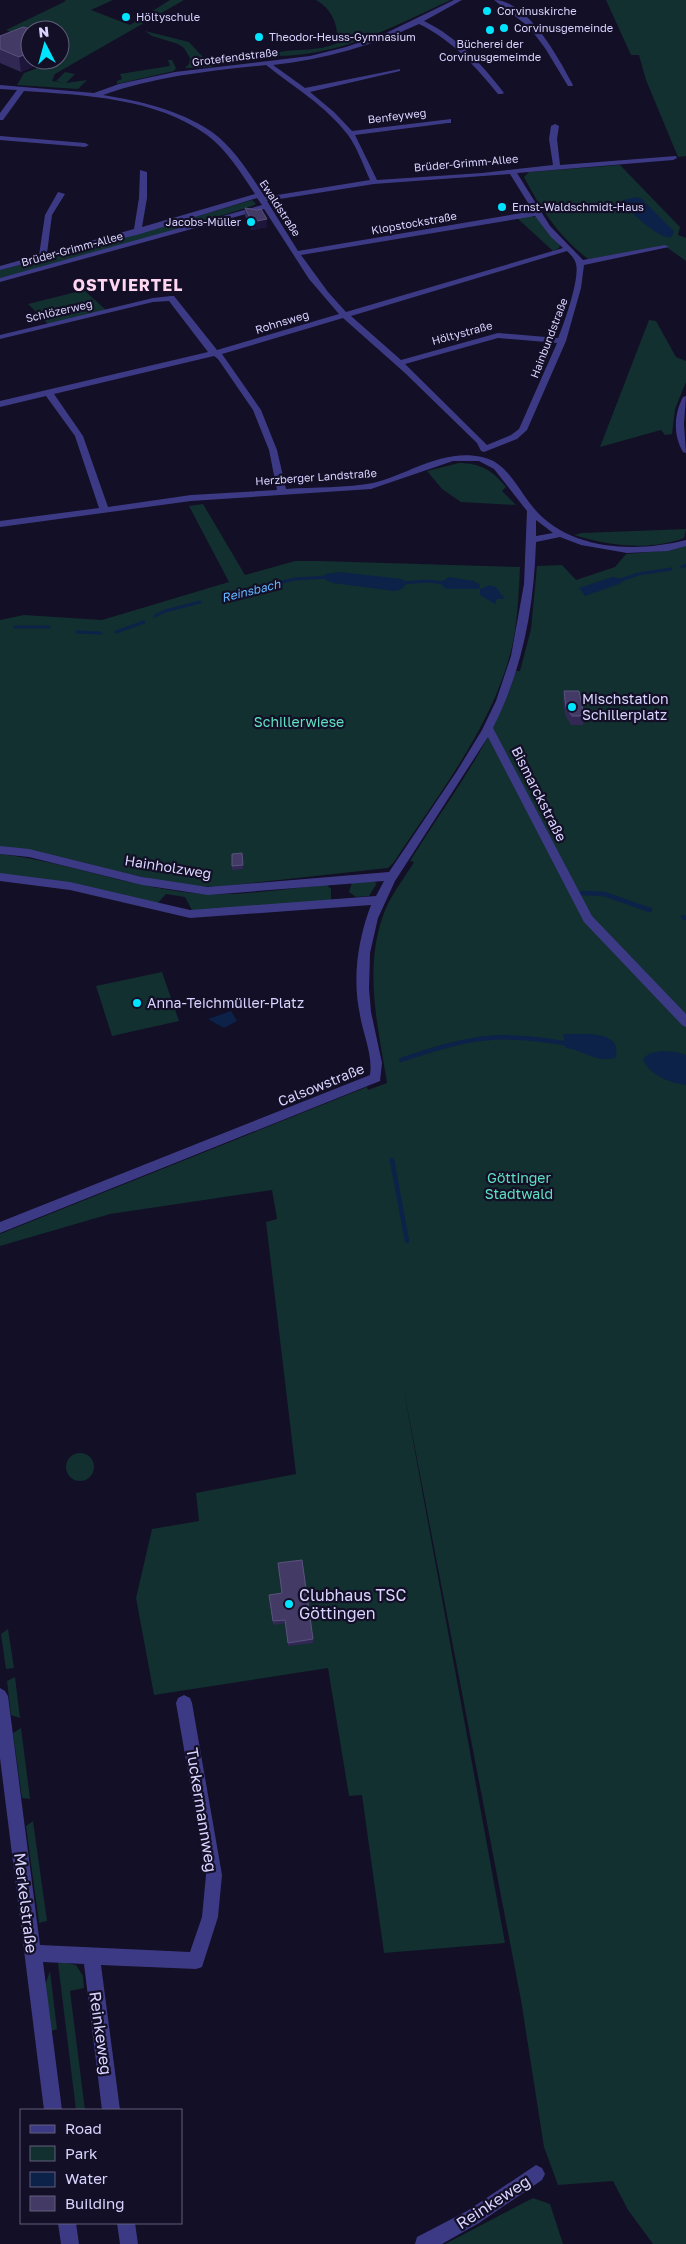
<svg xmlns="http://www.w3.org/2000/svg" width="686" height="2244" viewBox="0 0 686 2244" font-family="'Golos Text',sans-serif">
  <style>
    .green { fill: #12302f }
    .water { fill: #0c2248 }
    .lines { fill: none; stroke-linecap: round; stroke-linejoin: round }
    .stream-far1 { stroke: #0c2248; stroke-width: 3 }
    .stream { stroke: #0c2248; stroke-width: 4.5 }
    .minor { fill: #3d3a85; fill-rule: evenodd }
    .wall { fill: #312854 }
    .shaded-wall { fill: #1d163a }
    .building { fill: #433a66; stroke: #5a527e }
    .poi-dot { fill: #00e5ff; stroke: #130f26; stroke-width: 2 }
    .labels { text-anchor: middle; stroke-width: 4.5; stroke-linejoin: round; paint-order: stroke }
    .far-poi-label { font-size: 11px; fill: #d9d4ff; stroke: #130f26; text-anchor: start }
    .far-street-label { font-size: 11px; fill: #d9d4ff; stroke: #130f26 }
    .far-water-label { font-size: 12px; font-style: italic; fill: #62b6ff; stroke: #130f26 }
    .poi-label { font-size: 14px; fill: #d9d4ff; stroke: #130f26; text-anchor: start }
    .park-label { font-size: 14px; fill: #5fe0c0; stroke: #130f26 }
    .street-label { font-size: 14px; fill: #d9d4ff; stroke: #130f26 }
    .far-district-label { font-size: 16px; font-weight: bold; letter-spacing: 1px; fill: #ffd6f0; stroke: #130f26 }
    .near-poi-label { font-size: 16px; fill: #d9d4ff; stroke: #130f26; text-anchor: start }
    .near-street-label { font-size: 16px; fill: #d9d4ff; stroke: #130f26 }
  </style>
  <rect width="100%" height="100%" fill="#130f26"/>
  <path class="green" d="M64 0H113L91 10 130 25 170 0H184L55 74 52 81 65 83 56 81 65 72 75 74 66 83 87 80 78 89 17 85 24 73 65 58 60 57V30H30L20 36 6 30 66 1Z
    M316 0H451C391 27 342 56 274 56L275 53C295 48 319 52 337 43 339 26 332 9 316 0Z
    M606 0H686V156L678 157 646 80 639 55H631Z
    M145 31 189 42 212 67 185 68 189 64 190 58 184 48 178 44 152 36Z
    M168 60H172L176 68 174 71 117 84V81L122 79 120 74 170 66Z
    M620 165 680 227 678 235 686 238V261L665 246 588 259C560 238 540 208 524 177L529 172Z
    M252 200 256 204 252 206C169 233 85 256 0 278V270L114 241Z
    M530 216 536 217 560 245 559 248 553 251 517 218Z
    M84 290 106 310 48 324 28 304Z
    M649 320 656 321 676 357 686 361V382L675 409 672 434 665 435 661 430 600 447Z
    M459 463C481 463 493 471 506 487L502 491 516 505 461 502 442 489 427 471Z
    M203 504 245 575 295 561H319L520 567C519 588 518 610 515 631 502 715 439 793 394 862L388 868 216 887C143 885 73 854 0 847V620L24 615 102 620 229 582 189 506Z
    M686 529 684 538C650 551 609 546 574 535L582 533Z
    M686 545V2244H653L628 2210 613 2181 558 2185 544 2147 521 2000 403 1386 505 1943 384 1953 362 1795 349 1796 328 1668 154 1695 136 1598 152 1529 199 1521 196 1493 296 1474 266 1222 277 1219 272 1190 110 1214 0 1246V1234L367 1087 368 1090 387 1083C378 1026 362 965 386 908 393 892 405 877 414 862L410 861C448 799 495 741 516 671H520L531 629 537 566 562 565 576 580 615 567 626 554 672 550Z
    M0 854C69 862 136 890 206 894 245 896 287 888 327 885L331 889V900L193 912 185 897 166 894 157 904 0 876Z
    M371 881 377 883 369 896 356 897 349 892 352 882Z
    M162 972 179 1021 112 1036 96 986Z
    M66 1467a14 14 0 1 1 28 0a14 14 0 1 1-28 0Z
    M8 1629 14 1668 6 1669 1 1634Z
    M15 1677 20 1718 11 1715 7 1681Z
    M21 1728 30 1799 22 1798 13 1733Z
    M33 1821 47 1921 39 1923 26 1826Z
    M62 1962 76 1965 83 1976 84 1988 70 1991 85 2110H76L58 1963Z
    M50 1971 57 2029 51 2031 45 1985Z
    M533 2198 550 2204 563 2244H445Z"/>
  <path class="water" d="M635 197 641 198 674 231 672 237C660 241 632 212 621 204L623 200Z
    M340 572 402 579 407 583 402 589 394 591 333 583 324 579 325 574Z
    M449 577 474 581 480 585 479 589H447L442 586 441 582Z
    M612 577 625 579 619 584 585 596 579 588Z
    M490 585 496 587 505 599H497L495 604 480 595V589Z
    M231 1011 237 1021 224 1028 208 1019Z
    M563 1034C580 1034 625 1029 615 1058 595 1063 584 1050 566 1048Z
    M662 1051 676 1052 686 1055V1085C670 1083 649 1075 643 1059L650 1053Z"/>
  <g class="lines">
    <path class="stream-far1" d="M682 567 686 565
      M621 580 638 574 671 569
      M402 583 427 581 446 583
      M237 594 294 579 329 577
      M155 616 165 611 200 602
      M15 627H49
      M77 632 101 633
      M116 632 144 622"/>
    <path class="stream" d="M582 893 604 894 650 910
      M683 917 686 918
      M401 1060C467 1037 500 1031 569 1044
      M392 1160 407 1241"/>
    <path class="minor" d="M454 0H462L424 21C457 37 482 64 504 93L502 94H498C475 66 452 40 419 24 372 46 325 59 273 65L305 88 400 69V71L310 92 334 112 352 131 451 119V123H448L355 135 377 180 482 173 553 165 549 139 551 126 555 124 559 126 557 139 560 165 676 156 677 158 673 160 517 173 550 226 583 260 665 245 669 247 584 265 581 288 566 341 527 430 517 439 484 452 481 451 477 443 405 373 343 318 222 354 261 410 277 450 286 489C313 487 348 488 373 483 409 474 443 448 482 457 507 462 517 488 532 506 568 551 635 553 686 540V546L668 551 627 553 581 545 560 537 536 542C534 607 523 669 493 728L592 916 686 1014V1027L682 1025 584 922 488 737 395 881 378 918 370 953 369 989 371 1012 382 1063 380 1081 0 1233V1222L370 1075C373 1055 363 1034 360 1015 352 978 358 939 371 905L190 918 70 890 0 881V873L70 882 190 910 376 896 384 881 208 895 142 885 29 857 0 854V846L29 849 142 877 208 887 389 872 457 771 482 730 496 701 511 656 524 584 527 511 494 469 479 461H453L371 489 191 501 0 527V521L99 508 75 436 46 396 0 407V401L208 352 169 301 153 302 0 339V335L153 298 171 296H174L217 350 339 314 309 279 264 209 0 282V278L262 205 257 198 140 234 0 270V266L39 255 45 215 58 192 65 194 52 215 47 253 134 229 139 198 140 170 147 172V198L142 227 255 194C241 173 227 150 207 135 156 98 84 95 24 91L3 120H0V113L17 90 0 89V85L94 93 119 84 175 72 310 56 346 47 384 34ZM266 65C294 87 326 106 348 135 358 149 363 165 370 180L265 197C250 174 234 148 212 132 180 110 140 101 103 95 156 76 211 71 266 65ZM510 174 533 211 298 251 267 201 374 184ZM535 216 551 237 563 248 346 312 328 292 301 255ZM567 251C571 255 575 259 576 264 580 278 564 324 558 338L498 333 401 360 351 316ZM498 338 557 343 519 429 511 435 487 445 405 364ZM214 356 218 359 253 410 269 450 277 490 191 495 108 507 83 436 54 394ZM536 520 553 533 536 536Z
      M494 0C528 0 559 59 573 85L572 86H568L545 48 529 27Z
      M0 136 85 143 89 145 85 147 0 140Z
      M686 396 684 424 686 453 683 452C673 435 674 414 683 397Z
      M0 1688 5 1691 8 1696 40 1945 190 1952 202 1917 206 1875 176 1703 178 1698 184 1695 190 1698 192 1703 222 1875 218 1917 202 1967 196 1969 101 1965 120 2110H102L84 1964 43 1962 62 2110H44L0 1758Z
      M536 2165 542 2168 545 2174 542 2180 479 2223 442 2244H415L417 2237 467 2211Z
      M58 2223H76L79 2244H61Z
      M117 2223H135L138 2244H120Z"/>
  </g>
  <path class="wall" d="M0 36 30 60H47L21 72 0 63Z
    M245 208 257 210 267 227 252 230 245 216Z
    M564 691 584 716 583 725H571L565 715 563 699Z
    M242 853 243 869 232 870V854Z
    M269 1595 313 1639V1643L288 1646 286 1623 273 1625Z"/>
  <path class="shaded-wall" d="M30 52V60H47L21 72 19 57Z
    M267 219V227L252 230V222Z"/>
  <path class="building" d="M23 27 35 30H30V52L19 57 0 49V36Z
    M245 208 257 210 261 209 267 219 252 222Z
    M564 691H579L584 716H572L566 707Z
    M242 853 243 865 232 866V854Z
    M302 1560 313 1639 288 1643 285 1620 273 1621 269 1595 282 1593 278 1563Z"/>
  <g class="poi-dot">
    <circle cx="487" cy="11" r="5"/>
    <circle cx="126" cy="17" r="5"/>
    <circle cx="504" cy="28" r="5"/>
    <circle cx="490" cy="30" r="5"/>
    <circle cx="259" cy="37" r="5"/>
    <circle cx="502" cy="207" r="5"/>
    <circle cx="251" cy="222" r="5"/>
    <circle cx="572" cy="707" r="5"/>
    <circle cx="137" cy="1003" r="5"/>
    <circle cx="289" cy="1604" r="5"/>
  </g>
  <g class="labels">
    <g class="far-poi-label">
      <text x="497" y="15">Corvinuskirche</text>
      <text x="136" y="21">Höltyschule</text>
      <text x="514" y="32">Corvinusgemeinde</text>
      <text x="269" y="41">Theodor-Heuss-Gymnasium</text>
      <text x="490" y="48" text-anchor="middle">Bücherei der<tspan x="490" dy="13">Corvinusgemeimde</tspan></text>
      <text x="512" y="211">Ernst-Waldschmidt-Haus</text>
      <text x="241" y="226" text-anchor="end">Jacobs-Müller</text>
    </g>
    <g class="far-street-label">
      <text transform="translate(235 57) rotate(-7)" y="4">Grotefendstraße</text>
      <text transform="translate(397 116) rotate(-7)" y="4">Benfeyweg</text>
      <text transform="translate(466 163) rotate(-5)" y="4">Brüder-Grimm-Allee</text>
      <text transform="translate(280 208) rotate(57)" y="4">Ewaldstraße</text>
      <text transform="translate(414 223) rotate(-10)" y="4">Klopstockstraße</text>
      <text transform="translate(72 249) rotate(-15)" y="4">Brüder-Grimm-Allee</text>
      <text transform="translate(59 311) rotate(-13)" y="4">Schlözerweg</text>
      <text transform="translate(282 322) rotate(-17)" y="4">Rohnsweg</text>
      <text transform="translate(462 333) rotate(-15)" y="4">Höltystraße</text>
      <text transform="translate(549 338) rotate(-69)" y="4">Hainbundstraße</text>
      <text transform="translate(316 477) rotate(-4)" y="4">Herzberger Landstraße</text>
    </g>
    <g class="far-water-label">
      <text transform="translate(251 591) rotate(-14)" y="4">Reinsbach</text>
    </g>
    <g class="poi-label">
      <text x="582" y="704">Mischstation<tspan x="582" dy="16">Schillerplatz</tspan></text>
      <text x="147" y="1008">Anna-Teichmüller-Platz</text>
    </g>
    <g class="park-label">
      <text x="299" y="727">Schillerwiese</text>
      <text x="519" y="1183">Göttinger<tspan x="519" dy="16">Stadtwald</tspan></text>
    </g>
    <g class="street-label">
      <text transform="translate(539 794) rotate(63)" y="5">Bismarckstraße</text>
      <text transform="translate(168 867) rotate(9)" y="5">Hainholzweg</text>
      <text transform="translate(321 1085) rotate(-22)" y="5">Calsowstraße</text>
    </g>
    <g class="far-district-label">
      <text x="128" y="291">OSTVIERTEL</text>
    </g>
    <g class="near-poi-label">
      <text x="299" y="1601">Clubhaus TSC<tspan x="299" dy="18">Göttingen</tspan></text>
    </g>
    <g class="near-street-label">
      <text transform="translate(202 1810) rotate(81)" y="6">Tuckermannweg</text>
      <text transform="translate(26 1903) rotate(83)" y="6">Merkelstraße</text>
      <text transform="translate(101 2033) rotate(82)" y="6">Reinkeweg</text>
      <text transform="translate(493 2202) rotate(-33)" y="6">Reinkeweg</text>
    </g>
  </g>
  <rect x="20" y="2109" width="162" height="115" fill="#130f26" stroke="#625e7d"/>
  <rect x="30" y="2125" width="25" height="8" fill="#3d3a85" stroke="#625e7d"/>
  <text x="65" y="2134" font-size="15" fill="#d9d4ff">Road</text>
  <rect x="30" y="2146" width="25" height="15" fill="#12302f" stroke="#625e7d"/>
  <text x="65" y="2159" font-size="15" fill="#d9d4ff">Park</text>
  <rect x="30" y="2172" width="25" height="15" fill="#0c2248" stroke="#625e7d"/>
  <text x="65" y="2184" font-size="15" fill="#d9d4ff">Water</text>
  <rect x="30" y="2196" width="25" height="15" fill="#433a66" stroke="#625e7d"/>
  <text x="65" y="2209" font-size="15" fill="#d9d4ff">Building</text>
  <g transform="translate(45 45) rotate(354)"><circle r="24" fill="#130f26" stroke="#625e7d"/>
  <path d="M0-4L9 19L0 12L-9 19Z" fill="#00e5ff"/>
  <text y="-8" font-size="14" font-weight="bold" text-anchor="middle" fill="#d9d4ff">N</text>
  </g>
</svg>
